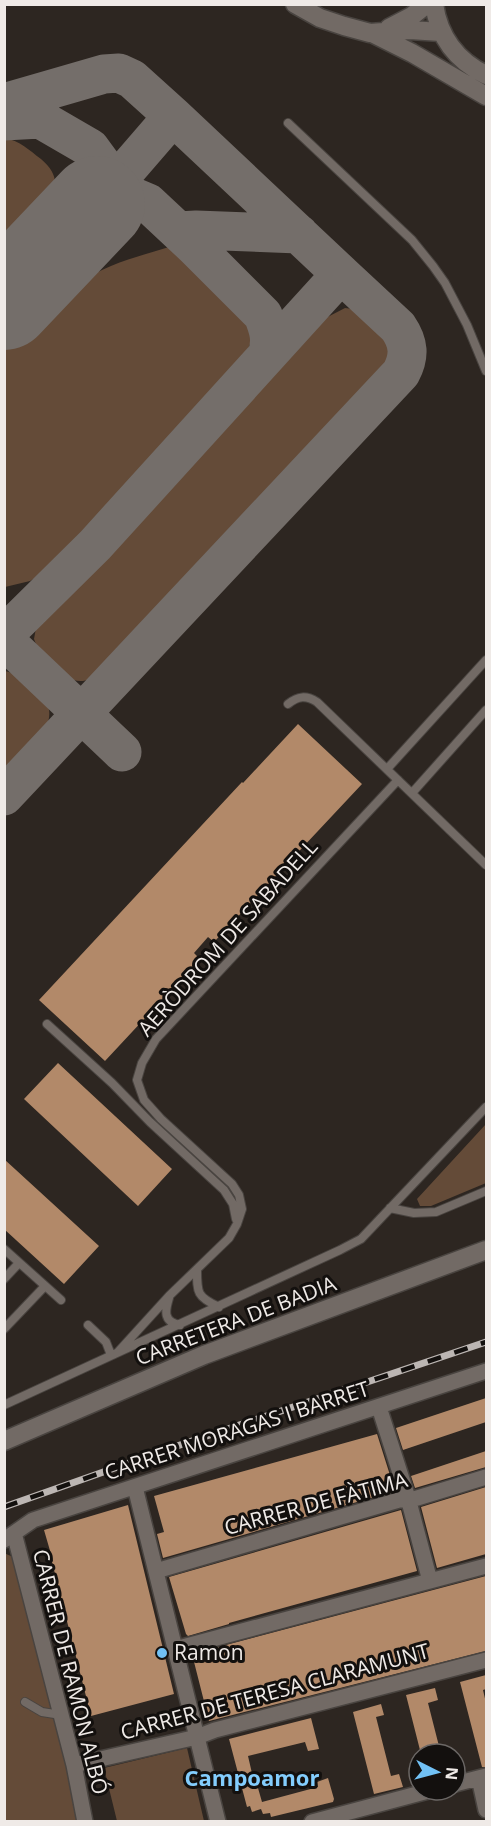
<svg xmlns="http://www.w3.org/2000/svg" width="491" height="1826" viewBox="0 0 491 1826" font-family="'Open Sans',sans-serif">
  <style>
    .green { fill: #644b38 }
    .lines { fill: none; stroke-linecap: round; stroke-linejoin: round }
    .taxiway { stroke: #746e6a; stroke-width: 39 }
    .runway { stroke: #746e6a; stroke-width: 96 }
    .building { fill: #b28969 }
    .lane-casing { stroke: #494440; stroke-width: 10 }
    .street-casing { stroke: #494440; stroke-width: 18 }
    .secondary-casing { stroke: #494440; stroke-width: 21 }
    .lane { stroke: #726a65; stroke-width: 8 }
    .street { stroke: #726a65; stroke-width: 15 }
    .secondary { stroke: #726a65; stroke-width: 18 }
    .rail-casing { stroke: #bcb6b3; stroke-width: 7 }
    .rail { stroke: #13100e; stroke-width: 4.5; stroke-dasharray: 14; stroke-linecap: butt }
    .poi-dot { fill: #71c1f5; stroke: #13100e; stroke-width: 2 }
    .labels { text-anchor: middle; stroke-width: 6; stroke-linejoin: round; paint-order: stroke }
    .street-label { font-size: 21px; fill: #efeae7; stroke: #13100e }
    .poi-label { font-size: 21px; fill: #efeae7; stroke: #13100e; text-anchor: start }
    .neighbourhood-label { font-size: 22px; font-weight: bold; fill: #83cdfd; stroke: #13100e }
  </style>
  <rect width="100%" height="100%" fill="#2d2621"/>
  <path class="green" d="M5 138C20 141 29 150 41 159 67 181 52 198 34 218 24 228 14 239 5 249Z
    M169 247 219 292 251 329C255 346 240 361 232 374L47 571 30 581 5 587V348C36 314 68 284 111 266 130 258 150 253 169 247Z
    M345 308C368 309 395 334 389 359 386 371 375 382 368 391L119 657C109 665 97 679 83 681 63 683 40 656 34 639L36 628 59 594 302 334 314 324Z
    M5 671C15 673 29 682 37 690 42 696 47 702 49 710 53 732 19 765 5 781Z
    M486 1124V1183L431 1206H420L417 1199Z
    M4 1553 13 1557 62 1745 78 1821H5Z
    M187 1748 204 1821H117L104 1768Z"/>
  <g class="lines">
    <path class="taxiway" d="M4 103 104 74 119 73 132 79 173 116
      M4 121 40 119 90 148 101 163 104 179 97 204
      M97 204 110 195H129L148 203 194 246 263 315C269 330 272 340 267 355
      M179 231 196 230 299 234
      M4 635 95 545 341 274 173 116 97 204
      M4 640 122 752
      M4 796 401 373C410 356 409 343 398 327L341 274"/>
    <path class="runway" d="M4 302 97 204"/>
  </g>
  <path class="building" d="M298 724 362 784 214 942 208 937 194 953 200 959 105 1061 39 1000 242 782 243 783Z
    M58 1063 172 1169 138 1206 24 1099Z
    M4 1159 99 1246 64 1284 4 1229Z
    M486 1398V1422L403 1450 396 1428Z
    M377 1434 395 1491 163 1558 157 1534 164 1532 154 1496Z
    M486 1451V1467L415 1488 411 1476Z
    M486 1487V1554L437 1568 421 1507Z
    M128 1505 174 1694 91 1716 52 1562 53 1561 44 1530Z
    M401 1510 417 1571 229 1623V1624L188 1636 186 1634 169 1577Z
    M486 1576V1651L209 1721 192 1654Z
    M486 1675V1689L483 1690 486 1703V1767H482L460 1682Z
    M435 1688 438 1700 428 1703 441 1754H421L406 1695Z
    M381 1704 384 1715 376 1717 391 1776 399 1774 403 1787 374 1794 353 1712Z
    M311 1718 319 1749 308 1751 305 1742 248 1756 254 1782 256 1781 262 1802 318 1787 317 1782 328 1778 334 1799 333 1802 271 1817 270 1813 263 1814 261 1809 252 1812 250 1806 247 1807 229 1739Z"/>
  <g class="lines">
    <g class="lane-casing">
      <path id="lane" d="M288 123 412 240 433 266 445 283 467 325 486 371
        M288 704C298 696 306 695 317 702L486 865
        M387 769 486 660
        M412 793 486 710
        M47 1024 112 1083 150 1122 224 1190 233 1204 236 1219
        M390 1208 414 1213 436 1212 486 1191
        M4 1249 61 1300
        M197 1270C197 1293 197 1297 219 1307
        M4 1279 19 1263
        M169 1298C165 1311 163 1322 180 1325
        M88 1325 106 1342 111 1355
        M4 1329 45 1286
        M118 1352 169 1296 229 1238 237 1224 242 1209 239 1195 232 1184 161 1119 144 1100 137 1080 142 1063 156 1039 398 780
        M4 1405 340 1250 361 1239 486 1107
        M25 1702 42 1712 61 1715"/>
    </g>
    <g class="street-casing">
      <path id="street" d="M379 1407 408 1498 430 1581
        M135 1487 218 1822
        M14 1533 74 1765 85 1822
        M4 1540 33 1520 486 1371
        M156 1571 399 1500 414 1499 486 1477
        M175 1649 486 1566
        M74 1765 197 1737 215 1730 486 1660
        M479 1778 486 1810
        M455 1784 486 1776
        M312 1822 432 1790"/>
    </g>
    <g class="secondary-casing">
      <path id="secondary" d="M295 4 320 18 344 26 370 33 410 30 441 32
        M434 4C439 38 457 61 486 75
        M389 28 412 16 427 4
        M372 33 412 53 486 96
        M4 1441 204 1355 486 1250"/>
    </g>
    <use href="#lane" class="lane"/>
    <use href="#street" class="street"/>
    <use href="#secondary" class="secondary"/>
    <g class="rail-casing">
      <path id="rail" d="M4 1507 180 1445 486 1342"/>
    </g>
    <use href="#rail" class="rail"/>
  </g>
  <circle class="poi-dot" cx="162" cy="1653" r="6"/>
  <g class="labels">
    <g class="street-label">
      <text transform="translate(228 938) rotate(-48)" y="7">AERÒDROM DE SABADELL</text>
      <text transform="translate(236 1321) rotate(-21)" y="7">CARRETERA DE BADIA</text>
      <text transform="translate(237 1431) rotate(-18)" y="7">CARRER MORAGAS I BARRET</text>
      <text transform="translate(316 1504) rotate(-15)" y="7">CARRER DE FÀTIMA</text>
      <text transform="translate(70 1672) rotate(76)" y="7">CARRER DE RAMON ALBÓ</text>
      <text transform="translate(275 1692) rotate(-15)" y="7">CARRER DE TERESA CLARAMUNT</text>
    </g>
    <g class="poi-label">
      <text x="174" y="1660">Ramon</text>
    </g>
    <g class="neighbourhood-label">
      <text x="252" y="1786">Campoamor</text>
    </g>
  </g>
  <rect width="491" height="1826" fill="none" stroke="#efeae7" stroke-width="12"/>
  <g transform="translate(437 1772) rotate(96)"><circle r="28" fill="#13100e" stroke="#6b6765" stroke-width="1.5"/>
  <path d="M0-4.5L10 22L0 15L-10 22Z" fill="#71c1f5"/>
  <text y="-9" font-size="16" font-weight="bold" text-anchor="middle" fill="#efeae7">N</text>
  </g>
</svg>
